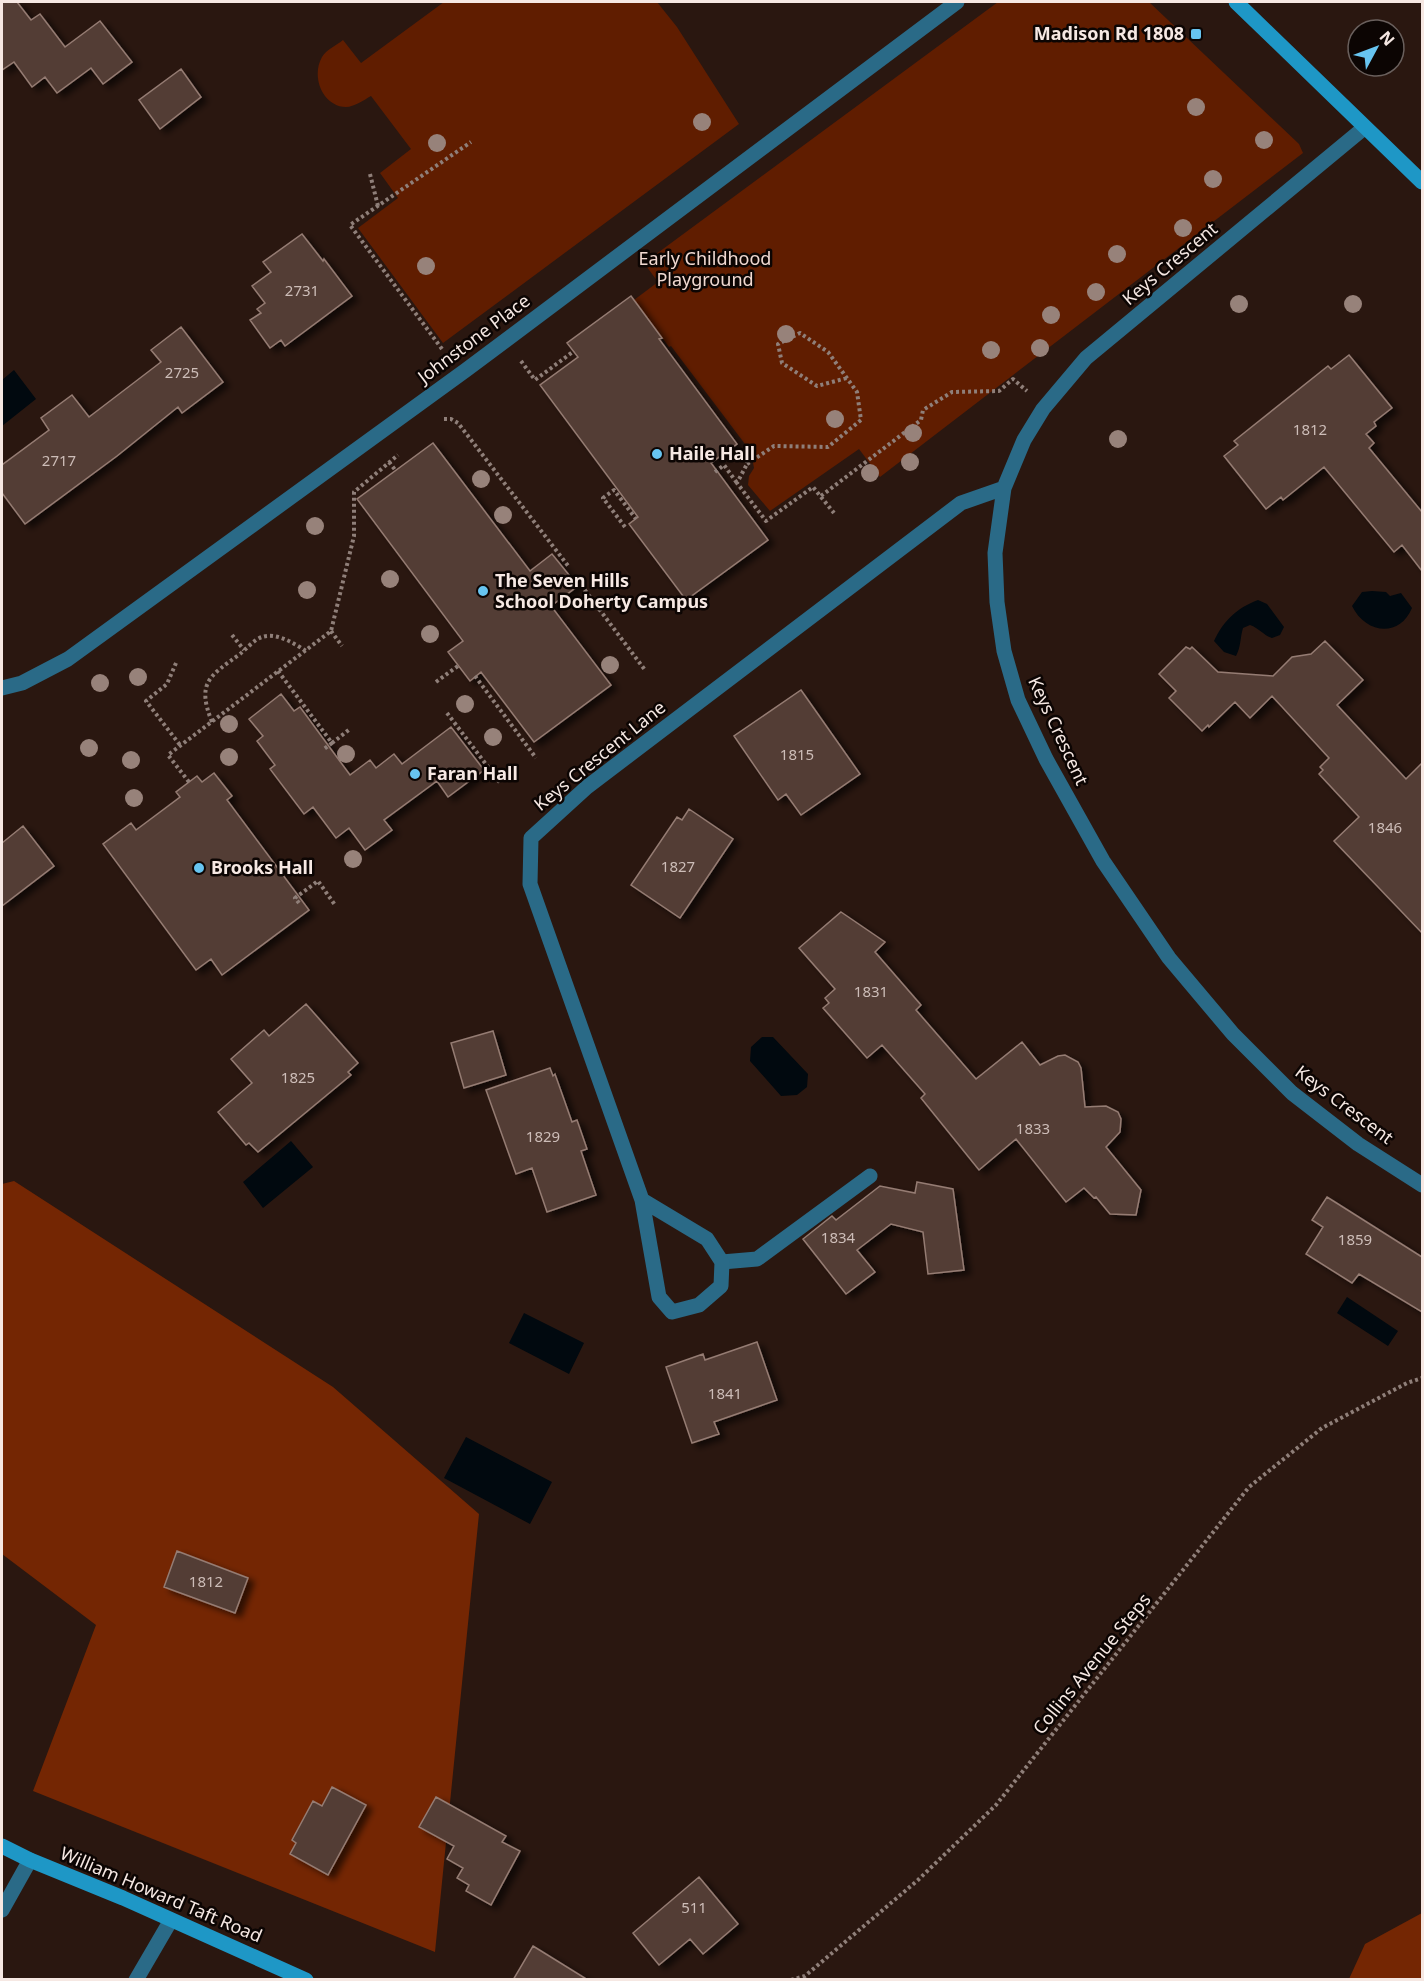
<svg xmlns="http://www.w3.org/2000/svg" width="1424" height="1981" viewBox="0 0 1424 1981" font-family="'Noto Sans',sans-serif">
  <style>
    .green { fill: #601d00 }
    .forest { fill: #742603 }
    .water { fill: #01090f }
    .building { fill: #533d35; stroke: #957c73; stroke-width: 1.5; filter: url(#shadow) }
    .lines { fill: none; stroke-linecap: round; stroke-linejoin: round }
    .path { stroke: #8f7f79; stroke-width: 4; stroke-dasharray: 3 3; stroke-linecap: butt }
    .lane { stroke: #2a6a87; stroke-width: 15 }
    .street { stroke: #2a6a87; stroke-width: 15 }
    .secondary { stroke: #1e97c6; stroke-width: 15 }
    .tree { fill: #97827a }
    .poi-dot { fill: #67c4f0; stroke: #0c0503; stroke-width: 2 }
    .labels { text-anchor: middle; stroke-width: 5; stroke-linejoin: round; paint-order: stroke }
    .number-label { font-size: 15px; fill: #cdbdb8 }
    .poi-label { font-size: 18px; font-weight: bold; fill: #f6e8e3; stroke: #0c0503; text-anchor: start }
    .park-label { font-size: 18px; fill: #f1d9d1; stroke: #0c0503 }
    .street-label { font-size: 18px; fill: #f6e8e3; stroke: #0c0503 }
  </style>
  <defs>
    <filter id="shadow"><feDropShadow dx="6" dy="4" stdDeviation="3" flood-color="#0009"/></filter>
  </defs>
  <rect width="100%" height="100%" fill="#2a1710"/>
  <path class="green" d="M444 2H657L677 27 739 124 443 343 358 228 398 198 380 173 411 149 371 96C364 100 354 107 346 107 322 106 311 76 322 57 326 50 337 45 343 40L361 63Z
    M998 2H1149L1299 144 1303 153 880 477 859 449 770 511 748 485 749 476 754 468 751 452 671 346 669 347 634 300 658 282 644 263Z"/>
  <path class="forest" d="M14 1181 333 1387 479 1514 435 1952 33 1791 96 1625 2 1554V1184Z
    M1422 1913V1979H1349L1365 1944Z"/>
  <path class="water" d="M14 370 36 399 2 426V380Z
    M1372 591 1386 592 1390 596 1401 593 1412 608C1399 639 1365 633 1352 606L1362 592Z
    M1258 600 1267 604 1284 627 1280 635 1272 638C1263 635 1259 628 1250 625L1243 628C1240 638 1241 647 1236 656L1224 652 1214 641C1224 620 1237 608 1258 600Z
    M762 1037H773L808 1074 807 1087 797 1095 781 1096 750 1061 751 1047Z
    M291 1141 313 1167 263 1208 243 1182Z
    M1347 1297 1398 1331 1388 1346 1337 1313Z
    M524 1313 584 1343 569 1374 509 1343Z
    M466 1437 552 1482 530 1524 444 1478Z"/>
  <path class="building" d="M2 2H17L31 20 40 14 65 47 100 21 132 62 103 84 91 68 57 93 45 77 32 87 14 62 2 70Z
    M181 69 201 97 160 129 139 100Z
    M302 234 323 261 324 259 352 296 285 346 281 340 270 348 250 320 261 313 257 309 265 303 252 286 271 272 263 262Z
    M631 296 662 338 659 339 737 444 711 463 768 540 686 600 629 524 638 517 540 385 578 357 567 343Z
    M181 327 223 382 182 413 178 407 117 456 25 524 2 493V465L49 430 41 418 72 395 89 417 127 388 161 362 151 350Z
    M1349 355 1392 408 1374 422 1376 426 1366 434 1374 443 1369 448 1422 512V571L1402 545 1394 552 1324 467 1283 500 1281 497 1266 509 1224 456 1238 445 1234 441 1328 366 1331 369Z
    M433 443 530 571 552 554 578 586 551 606 611 685 534 742 481 672 470 681 448 652 463 641 357 499Z
    M1325 641 1363 680 1337 705 1406 779 1422 763V933L1334 841 1359 817 1319 774 1323 770 1320 767 1329 758 1272 696 1250 718 1235 702 1209 727 1208 725 1202 731 1169 698 1176 691 1159 674 1186 647 1190 649 1192 647 1218 672 1273 676 1292 657 1311 654Z
    M801 690 860 774 801 815 786 794 778 800 734 736Z
    M281 694 294 711 300 707 350 775 370 760 376 768 394 754 402 764 451 727 484 770 448 797 437 781 384 820 392 830 365 850 349 828 336 838 313 807 304 814 270 769 275 765 257 741 263 736 249 719Z
    M214 773 232 796 227 800 309 910 222 975 211 959 196 970 103 844 131 823 136 830 180 797 176 792 197 776 202 782Z
    M689 809 733 839 680 918 631 885 677 817 682 820Z
    M23 826 54 866 2 906V843Z
    M841 912 885 942 875 952 921 1005 916 1010 976 1079 1022 1042 1040 1065 1058 1056 1065 1055 1078 1062 1081 1068 1085 1107 1106 1106 1118 1112 1121 1119 1120 1132 1106 1147 1141 1190 1136 1215 1110 1214 1096 1197 1094 1198 1084 1188 1066 1202 1016 1139 979 1170 921 1098 925 1094 882 1045 867 1058 823 1008 829 1003 825 998 835 989 799 948Z
    M306 1004 358 1063 348 1072 351 1075 258 1152 249 1143 246 1145 218 1112 252 1083 231 1059 264 1030 269 1036Z
    M493 1031 506 1075 464 1088 451 1043Z
    M550 1068 553 1076 555 1074 572 1122 577 1120 587 1149 581 1151 596 1195 547 1212 532 1168 516 1174 486 1090Z
    M917 1182 953 1189 964 1270 928 1274 923 1232 891 1224 857 1250 875 1272 846 1294 803 1239 832 1216 836 1220 880 1186 915 1193Z
    M1327 1197 1422 1257V1312L1359 1274 1352 1283 1306 1254 1323 1227 1312 1220Z
    M757 1342 777 1400 714 1422 719 1434 692 1443 666 1367 703 1354 705 1360Z
    M177 1551 248 1578 235 1613 164 1587Z
    M332 1787 366 1805 328 1875 290 1854 296 1843 292 1840 313 1801 322 1806Z
    M436 1797 506 1836 502 1842 520 1851 491 1905 466 1891 469 1885 457 1878 463 1868 447 1859 454 1846 419 1827Z
    M699 1877 738 1924 703 1954 690 1939 659 1965 633 1933Z
    M533 1946 588 1980H513Z"/>
  <g class="lines">
    <path class="path" d="M370 174 378 206
      M442 349 350 225 471 142
      M521 361 535 380 574 351
      M444 419H451L458 423 569 567
      M748 448 747 464 737 483 766 521 813 487 834 513
      M389 462 396 471
      M747 464 774 446 828 447 861 420 857 392 828 352 800 333 778 344 782 363 817 386 847 378
      M715 472 724 465 737 483
      M821 496 921 420 923 410 952 392 999 391 1013 379 1027 391
      M625 527 603 498 614 490 636 519
      M581 585 645 670
      M331 631 342 646
      M232 635 244 650
      M176 663 167 684 146 701 180 745
      M278 671 332 743 324 749
      M475 676 536 758
      M436 682 458 666
      M447 713 501 784
      M212 722C196 682 210 676 240 654 246 649 255 639 262 637 277 632 295 644 306 651
      M332 743 350 729
      M189 782 168 755 331 631 354 536V492L398 455
      M299 903 295 898 318 881 335 905
      M791 1980 805 1976 918 1880 996 1805 1249 1487 1322 1428 1407 1383 1422 1378"/>
    <path class="lane" d="M722 1262 757 1259 870 1176
      M136 1980 171 1920"/>
    <path class="street" d="M1364 128 1086 358 1043 409 1024 440 1004 488 995 553 997 602 1004 651 1018 700 1046 759 1103 861 1169 958 1233 1034 1292 1093 1358 1144 1422 1185
      M2 688 22 683 68 659 466 370 957 2
      M642 1200 707 1239 722 1262 721 1286 699 1305 672 1312 659 1297 642 1200 530 884 531 838 587 787 961 503 1004 488
      M2 1910 30 1860"/>
    <path class="secondary" d="M1236 2 1422 182
      M2 1846 30 1860 123 1898 306 1980"/>
  </g>
  <g class="tree">
    <circle cx="1196" cy="107" r="9"/>
    <circle cx="702" cy="122" r="9"/>
    <circle cx="1264" cy="140" r="9"/>
    <circle cx="437" cy="143" r="9"/>
    <circle cx="1213" cy="179" r="9"/>
    <circle cx="1183" cy="228" r="9"/>
    <circle cx="1117" cy="254" r="9"/>
    <circle cx="426" cy="266" r="9"/>
    <circle cx="1096" cy="292" r="9"/>
    <circle cx="1239" cy="304" r="9"/>
    <circle cx="1353" cy="304" r="9"/>
    <circle cx="1051" cy="315" r="9"/>
    <circle cx="786" cy="334" r="9"/>
    <circle cx="1040" cy="348" r="9"/>
    <circle cx="991" cy="350" r="9"/>
    <circle cx="835" cy="419" r="9"/>
    <circle cx="913" cy="433" r="9"/>
    <circle cx="1118" cy="439" r="9"/>
    <circle cx="910" cy="462" r="9"/>
    <circle cx="870" cy="473" r="9"/>
    <circle cx="481" cy="479" r="9"/>
    <circle cx="503" cy="515" r="9"/>
    <circle cx="315" cy="526" r="9"/>
    <circle cx="390" cy="579" r="9"/>
    <circle cx="307" cy="590" r="9"/>
    <circle cx="430" cy="634" r="9"/>
    <circle cx="610" cy="665" r="9"/>
    <circle cx="138" cy="677" r="9"/>
    <circle cx="100" cy="683" r="9"/>
    <circle cx="465" cy="704" r="9"/>
    <circle cx="229" cy="724" r="9"/>
    <circle cx="493" cy="737" r="9"/>
    <circle cx="89" cy="748" r="9"/>
    <circle cx="346" cy="754" r="9"/>
    <circle cx="229" cy="757" r="9"/>
    <circle cx="131" cy="760" r="9"/>
    <circle cx="134" cy="798" r="9"/>
    <circle cx="353" cy="859" r="9"/>
  </g>
  <g class="poi-dot">
    <rect x="1190" y="28" width="12" height="12" rx="3"/>
    <circle cx="657" cy="454" r="6"/>
    <circle cx="483" cy="591" r="6"/>
    <circle cx="415" cy="774" r="6"/>
    <circle cx="199" cy="868" r="6"/>
  </g>
  <g class="labels">
    <g class="number-label">
      <text x="302" y="296">2731</text>
      <text x="182" y="378">2725</text>
      <text x="1310" y="435">1812</text>
      <text x="59" y="466">2717</text>
      <text x="797" y="760">1815</text>
      <text x="1385" y="833">1846</text>
      <text x="678" y="872">1827</text>
      <text x="871" y="997">1831</text>
      <text x="298" y="1083">1825</text>
      <text x="1033" y="1134">1833</text>
      <text x="543" y="1142">1829</text>
      <text x="838" y="1243">1834</text>
      <text x="1355" y="1245">1859</text>
      <text x="725" y="1399">1841</text>
      <text x="206" y="1587">1812</text>
      <text x="694" y="1913">511</text>
    </g>
    <g class="poi-label">
      <text x="1184" y="40" text-anchor="end">Madison Rd 1808</text>
      <text x="669" y="460">Haile Hall</text>
      <text x="495" y="587">The Seven Hills<tspan x="495" dy="21">School Doherty Campus</tspan></text>
      <text x="427" y="780">Faran Hall</text>
      <text x="211" y="874">Brooks Hall</text>
    </g>
    <g class="park-label">
      <text x="705" y="265">Early Childhood<tspan x="705" dy="21">Playground</tspan></text>
    </g>
    <g class="street-label">
      <text transform="translate(1170 264) rotate(-40)" y="6">Keys Crescent</text>
      <text transform="translate(474 339) rotate(-37)" y="6">Johnstone Place</text>
      <text transform="translate(1058 731) rotate(65)" y="6">Keys Crescent</text>
      <text transform="translate(600 756) rotate(-39)" y="6">Keys Crescent Lane</text>
      <text transform="translate(1344 1105) rotate(37)" y="6">Keys Crescent</text>
      <text transform="translate(1092 1664) rotate(-51)" y="6">Collins Avenue Steps</text>
      <text transform="translate(161 1895) rotate(23)" y="6">William Howard Taft Road</text>
    </g>
  </g>
  <rect width="1424" height="1981" fill="none" stroke="#f6e8e3" stroke-width="6"/>
  <g transform="translate(1376 48) rotate(49)"><circle r="28" fill="#0c0503" stroke="#6a605d" stroke-width="1.5"/>
  <path d="M0-4.5L10 22L0 15L-10 22Z" fill="#67c4f0"/>
  <text y="-9" font-size="16" font-weight="bold" text-anchor="middle" fill="#f6e8e3">N</text>
  </g>
</svg>
